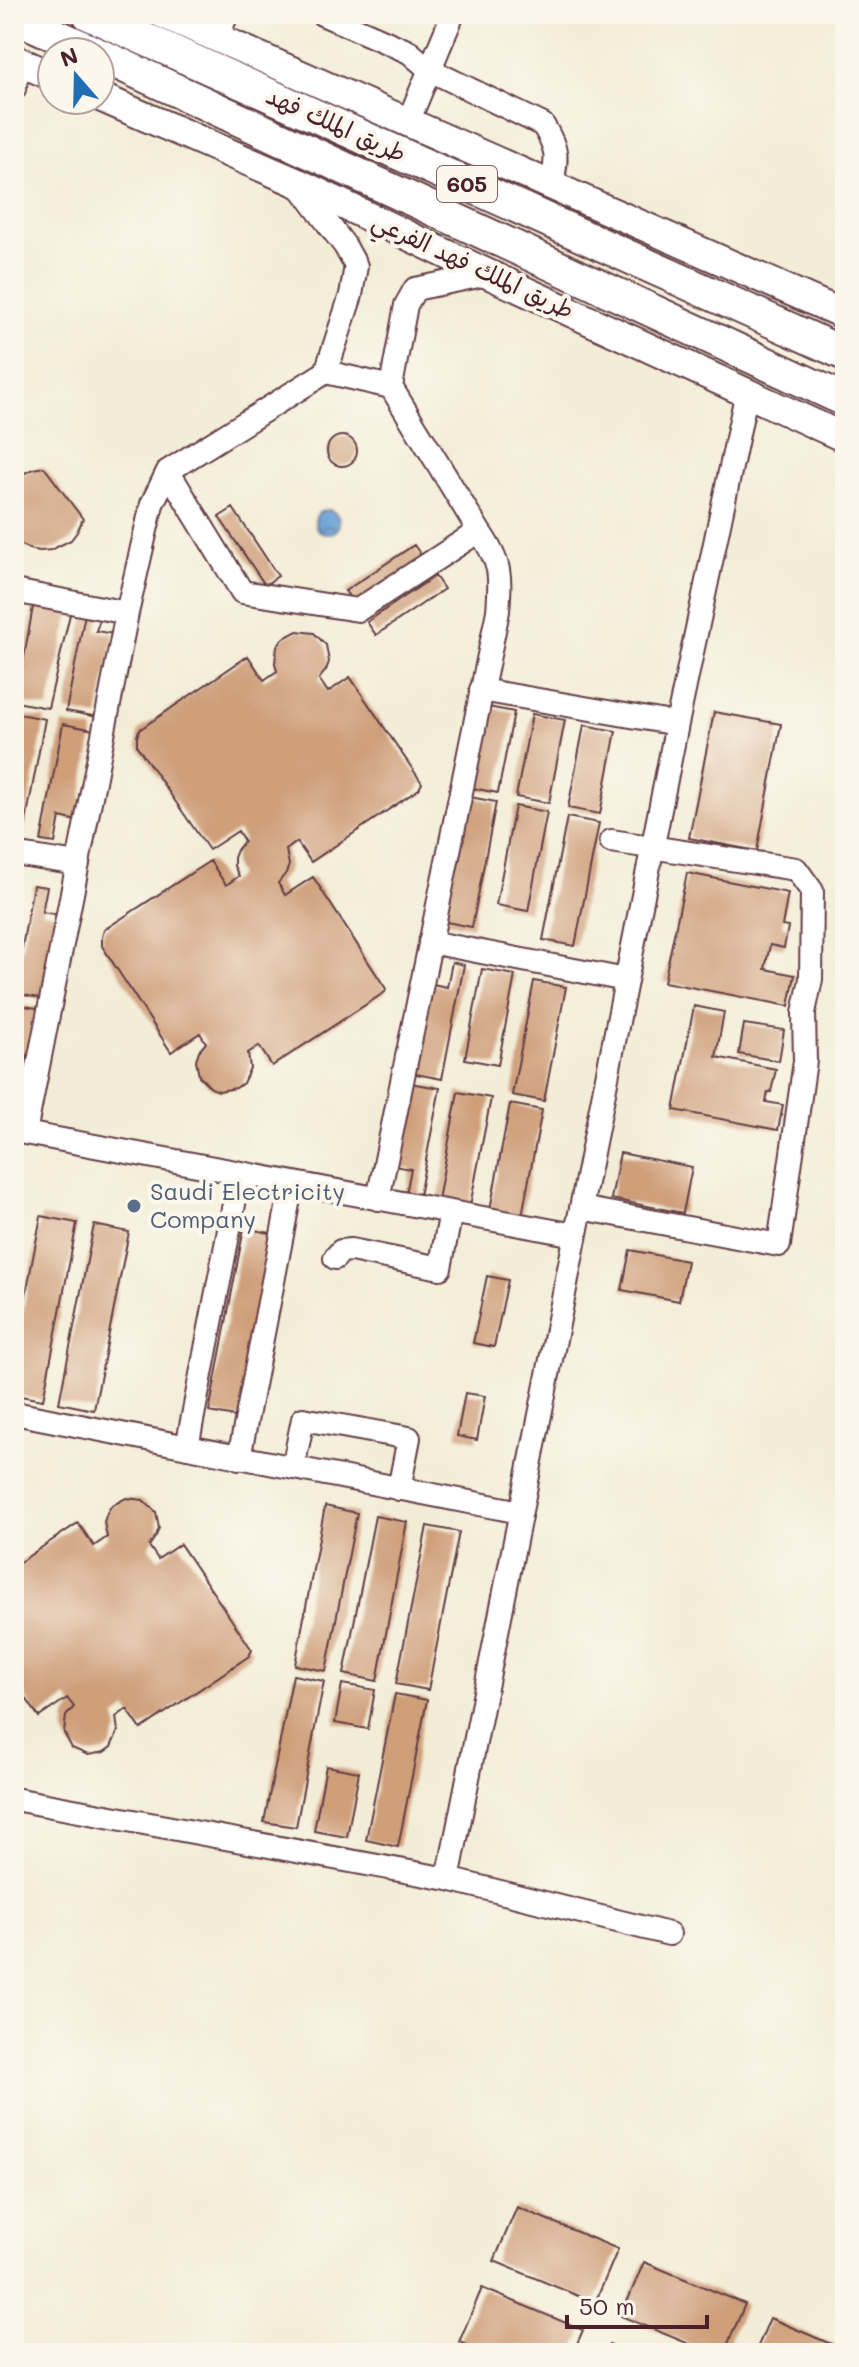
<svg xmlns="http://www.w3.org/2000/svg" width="859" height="2367" viewBox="0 0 859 2367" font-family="Mali,'Playpen Sans Arabic',sans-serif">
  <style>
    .water { fill: url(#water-waves); stroke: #585e80; stroke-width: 2 }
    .building { fill: #cf9f7a }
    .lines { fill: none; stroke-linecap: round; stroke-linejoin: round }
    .minor-casing { stroke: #633e45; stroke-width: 26 }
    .major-casing { stroke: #633e45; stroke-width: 32 }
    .highway-casing { stroke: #633e45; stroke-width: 36 }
    .minor { stroke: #fff; stroke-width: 22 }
    .major { stroke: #fff; stroke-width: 28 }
    .highway { stroke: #fff; stroke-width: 32 }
    .service-dot { fill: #5c6f8a; stroke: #fbf7ec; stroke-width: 3 }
    .labels { text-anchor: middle; stroke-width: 8; stroke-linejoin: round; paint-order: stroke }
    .shield { fill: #fbf7ec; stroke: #7f6065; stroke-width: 2 }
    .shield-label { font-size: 22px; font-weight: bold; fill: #4a1f2b }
    .street-label { font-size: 24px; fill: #4a1f2b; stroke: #fbf7ec }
    .service-label { font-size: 24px; fill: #4e5e75; stroke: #fbf7ec; text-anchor: start }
  </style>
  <defs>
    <pattern id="water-waves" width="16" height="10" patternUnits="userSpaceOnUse" patternTransform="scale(2)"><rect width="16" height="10" fill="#669ed4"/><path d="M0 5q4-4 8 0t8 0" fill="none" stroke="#5680ac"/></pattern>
  </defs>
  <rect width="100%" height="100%" fill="#fbf7ec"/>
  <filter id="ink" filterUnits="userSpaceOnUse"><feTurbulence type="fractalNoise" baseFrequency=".0125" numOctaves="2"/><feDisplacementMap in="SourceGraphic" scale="16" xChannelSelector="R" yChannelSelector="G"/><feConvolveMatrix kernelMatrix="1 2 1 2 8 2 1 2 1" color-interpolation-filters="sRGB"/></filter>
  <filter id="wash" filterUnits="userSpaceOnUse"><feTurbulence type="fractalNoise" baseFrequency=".006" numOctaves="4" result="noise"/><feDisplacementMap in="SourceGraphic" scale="32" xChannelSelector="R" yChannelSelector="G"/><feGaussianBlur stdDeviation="1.8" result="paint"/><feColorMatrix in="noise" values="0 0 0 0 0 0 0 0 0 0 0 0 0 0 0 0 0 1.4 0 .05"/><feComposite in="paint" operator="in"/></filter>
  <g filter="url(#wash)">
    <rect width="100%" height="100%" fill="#f3edd7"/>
    <path class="water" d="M315 522a12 12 0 1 1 24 0a12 12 0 1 1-24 0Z"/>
    <g id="blocks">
      <path class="building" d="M327 451a15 15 0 1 1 30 0a15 15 0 1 1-30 0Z
        M44 467 83 519 77 532 71 540 51 550 40 551 29 549 14 540V478L33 469Z
        M233 508 278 576 265 585 219 517Z
        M414 545 423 558 355 604 345 591Z
        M435 576 444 589 376 635 367 622Z
        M34 601 71 610 48 708 16 702Z
        M85 614 101 616 96 631 114 634 98 717 66 711Z
        M297 631 314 633 326 645 329 662 326 670 319 679 328 692 350 677 422 783 419 789 311 862 297 842 286 850 289 865 286 873 278 883 285 895 313 877 386 989 385 992 272 1066 259 1046 248 1053 250 1068 243 1083 236 1088 219 1091 211 1088 199 1076 196 1060 199 1051 206 1043 200 1033 171 1052 102 946V937L104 930 210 861 226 885 239 876 234 866V858L237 850 244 841 238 831 209 850 137 746V737L139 730 248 656 264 680 277 671 275 663 277 647 282 639Z
        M483 706 514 712 498 793 467 787Z
        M714 712 781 724 757 851 689 838Z
        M14 713 45 719 23 837 14 835Z
        M532 714 565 720 549 803 516 797Z
        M63 724 94 730 77 821 60 817 55 843 41 841Z
        M584 725 616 731 600 814 568 808Z
        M465 796 496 802 472 927 441 921Z
        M515 806 547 812 528 911 496 905Z
        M567 817 599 823 575 946 543 940Z
        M687 873 788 893 782 926 788 927 784 948 770 945 765 969 795 975 789 1006 664 982Z
        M33 885 47 887 42 912 60 915 44 999 14 993Z
        M452 962 464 965 442 1079 411 1073 428 983 447 987Z
        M482 969 515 975 498 1065 465 1059Z
        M534 981 566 987 544 1101 512 1095Z
        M14 1004 42 1009 27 1092 14 1089Z
        M694 1006 724 1012 716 1057 776 1069 771 1092H768L766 1102 783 1105 778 1130 674 1110Z
        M744 1024 784 1030 779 1061 739 1054Z
        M409 1083 440 1088 419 1196 406 1194 411 1169 393 1166Z
        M458 1092 491 1098 470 1206 438 1200Z
        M510 1104 542 1110 522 1216 490 1210Z
        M620 1153 692 1167 683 1213 611 1199Z
        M41 1216 77 1223 43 1400 14 1395V1357Z
        M94 1225 129 1232 94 1410 59 1403Z
        M244 1228 281 1235 245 1419 209 1412Z
        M630 1250 687 1261 679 1301 622 1290Z
        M487 1276 508 1280 494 1347 473 1343Z
        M465 1393 485 1396 477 1440 457 1436Z
        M126 1498 143 1500 156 1512 159 1528 156 1536 149 1546 158 1559 180 1544 252 1650 249 1656 141 1729 127 1709 116 1717 118 1731 111 1747 104 1752 88 1755 72 1748 64 1733 66 1716 74 1707 67 1698 39 1717 14 1681V1566L78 1523 94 1546 107 1537 104 1522 107 1513 111 1506Z
        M325 1506 357 1513 326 1671 295 1665Z
        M375 1516 407 1522 377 1681 344 1674Z
        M427 1526 459 1532 428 1690 396 1684Z
        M293 1675 324 1681 296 1827 264 1822Z
        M342 1684 375 1690 368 1729 335 1723Z
        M395 1694 427 1700 398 1847 366 1840Z
        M326 1766 359 1772 347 1837 314 1831Z
        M517 2207 618 2249 595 2303 494 2261Z
        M644 2262 745 2304 724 2353H711L621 2316Z
        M482 2288 583 2330 573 2353H485L459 2342Z
        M770 2318 845 2350V2353H755Z
        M609 2344 631 2353H605Z"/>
    </g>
  </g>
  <g filter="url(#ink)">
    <use href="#blocks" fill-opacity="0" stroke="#633e45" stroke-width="2"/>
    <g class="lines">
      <g class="minor-casing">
        <path id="minor" d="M322 14 409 52 430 70 543 125C559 151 557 157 552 186
          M217 38 227 14
          M14 89 20 62
          M408 122 453 14
          M298 184 345 246 356 266 351 295 326 372 168 471 242 592 358 610 479 531 391 387 406 305 415 289 488 274
          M326 372 391 387
          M14 591 127 613 152 504 168 471
          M481 690 677 724
          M14 854 78 864
          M430 942 626 980
          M14 1131 575 1235
          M25 1133 127 613
          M378 1199 498 611C501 574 501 563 479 531
          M581 1208 779 1245 805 1061 804 1013 811 979 812 891 796 869 611 841
          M335 1258 341 1251 351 1250 440 1268 451 1212
          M14 1413 520 1512
          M187 1447 240 1173
          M239 1458 292 1183
          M293 1468 303 1419 409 1438 399 1489
          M14 1799 448 1879 677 724 747 391
          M448 1879 669 1934"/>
      </g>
      <g class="major-casing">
        <path id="major" d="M163 14 845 315
          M14 59 52 76
          M100 97 298 183 488 274 845 438"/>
      </g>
      <g class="highway-casing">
        <path id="highway" d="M89 14 845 354
          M14 16 93 52
          M100 55 845 400"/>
      </g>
      <use href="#minor" class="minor"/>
      <use href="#major" class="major"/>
      <use href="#highway" class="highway"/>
    </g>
  </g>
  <circle class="service-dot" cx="134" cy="1206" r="8"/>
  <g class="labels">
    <rect class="shield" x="437" y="166" width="60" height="36" rx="6"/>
    <g class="shield-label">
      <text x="467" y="192">605</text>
    </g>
    <g class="street-label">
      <text transform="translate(336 125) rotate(24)" y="8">طريق الملك فهد</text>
      <text transform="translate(473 266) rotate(25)" y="8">طريق الملك فهد الفرعي</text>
    </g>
    <g class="service-label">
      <text x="150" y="1200">Saudi Electricity<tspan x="150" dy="28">Company</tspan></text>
    </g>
  </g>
  <rect width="859" height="2367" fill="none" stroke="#fbf7ec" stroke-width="48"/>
  <g transform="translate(76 76) rotate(340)"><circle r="38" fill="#fbf7ec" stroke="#b4a19f" stroke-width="2"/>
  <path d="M0-6L14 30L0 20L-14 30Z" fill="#1f6fb2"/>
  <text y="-12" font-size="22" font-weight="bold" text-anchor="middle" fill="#4a1f2b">N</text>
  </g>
  <path d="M567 2315v12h140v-12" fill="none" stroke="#4a1f2b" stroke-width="4"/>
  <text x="579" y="2315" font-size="24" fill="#4a1f2b" stroke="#fbf7ec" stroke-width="6" paint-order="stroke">50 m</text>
</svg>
